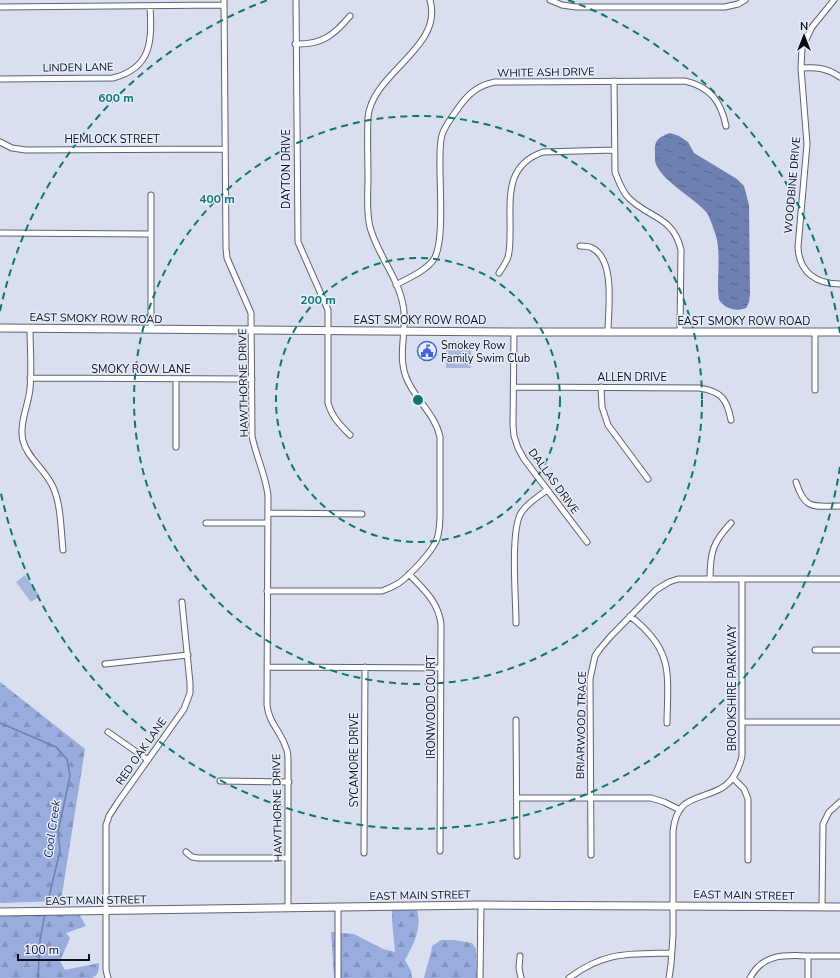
<svg xmlns="http://www.w3.org/2000/svg" width="840" height="978" viewBox="0 0 840 978" font-family="'Nunito Sans',sans-serif">
  <style>
    .forest { fill: url(#forest-firs) }
    .park { fill: #a7b6da }
    .water { fill: url(#water-ripples) }
    .lines { fill: none; stroke-linecap: round; stroke-linejoin: round }
    .stream { stroke: #6e80af; stroke-width: 1.5 }
    .street-casing { stroke: #5e6370; stroke-width: 7 }
    .secondary-casing { stroke: #5e6370; stroke-width: 9 }
    .street { stroke: #fff; stroke-width: 5 }
    .secondary { stroke: #fff; stroke-width: 7 }
    .ring { fill: none; stroke: #0f766e; stroke-width: 2; stroke-dasharray: 7 5 }
    .labels { text-anchor: middle; stroke-width: 3; stroke-linejoin: round; paint-order: stroke }
    .street-label { font-size: 11px; fill: #0b0d12; stroke: #e6edfc }
    .poi-label { font-size: 11px; fill: #0b0d12; stroke: #e6edfc; text-anchor: start }
    .water-label { font-size: 12px; font-style: italic; fill: #172760; stroke: #e6edfc }
    .centre { fill: #0f766e; stroke: #e6edfc; stroke-width: 2 }
    .ring-label { font-size: 12px; text-anchor: middle; font-weight: bold; fill: #0f766e; stroke: #e6edfc; stroke-width: 3; stroke-linejoin: round; paint-order: stroke }
  </style>
  <defs>
    <pattern id="forest-firs" width="22" height="20" patternUnits="userSpaceOnUse"><rect width="22" height="20" fill="#99acdd"/><path d="M5 1l3.5 6h-7zM16 11l3.5 6h-7z" fill="#8293bd"/></pattern>
    <pattern id="water-ripples" width="26" height="14" patternUnits="userSpaceOnUse"><rect width="26" height="14" fill="#6e80af"/><path d="M2 4q2-2 4 0t4 0M15 11q2-2 4 0t4 0" fill="none" stroke="#59678d"/></pattern>
  </defs>
  <rect width="100%" height="100%" fill="#d9dfef"/>
  <path class="forest" d="M0 682 85 749 61 901 0 903Z
    M392 910H417C422 928 414 944 405 960L411 971 412 978H334L331 932 354 934 383 949 395 952 392 920Z
    M0 914H79L86 926 66 933 70 938 60 961 65 970 99 963C99 970 99 974 92 978H0Z
    M441 940H454L472 943 476 949 477 978H424C426 967 431 957 432 946Z"/>
  <path class="park" d="M446 342H471V368H446Z
    M25 575 40 596 31 602 16 582Z"/>
  <path class="water" d="M670 133 679 136 688 142 694 153 737 179 744 186 749 205 750 295 749 302 746 308C735 312 726 309 719 300 716 280 722 251 715 233 713 227 710 218 707 213 695 198 659 180 655 161 655 159 655 155 655 152 654 140 659 137 670 133Z"/>
  <g class="lines">
    <path class="stream" d="M0 723 56 747 67 759 70 776 58 832 60 851 46 909
      M38 978 40 940 45 913"/>
    <g class="street-casing">
      <path id="street" d="M224 0 226 248 227 258 251 313 252 436C256 457 266 475 268 496L267 705C269 724 281 731 286 748 288 751 288 756 288 760V908
        M296 0 298 242 328 310V403C332 417 340 425 350 435
        M550 0 562 5 576 7H725L738 4 745 0
        M834 0 812 27 802 48 801 68 807 144 798 247C799 272 816 284 840 284
        M0 7 224 5
        M295 44C322 45 334 35 350 16
        M801 68C817 67 827 68 840 77
        M0 79 113 78C152 68 152 41 150 6
        M614 81 615 172C618 180 621 188 626 195 645 218 673 214 681 250L680 332
        M0 142 12 148 26 150 225 149
        M151 195V329
        M0 233 151 234
        M580 246C584 246 589 246 592 248 616 260 608 310 608 332
        M499 273C502 268 506 263 508 257 510 250 510 243 510 235 511 201 503 166 543 152L614 150
        M396 285C408 278 426 271 434 259 445 242 439 180 440 157 440 150 440 142 442 135 445 125 453 116 459 107 469 93 479 85 495 82L685 81C711 87 721 102 726 126
        M30 328C30 348 32 369 30 389 28 407 19 423 23 441 28 459 45 469 53 487 61 504 61 531 63 550
        M514 332 513 425 514 436 518 448 524 459 587 542
        M815 332V390
        M30 378 252 379
        M514 387 699 388C721 391 727 399 731 420
        M601 387 602 407 608 425 648 479
        M176 447V379
        M796 482C805 511 814 506 840 506
        M268 513 362 514
        M206 523H268
        M409 574C424 590 438 601 441 624L440 851
        M710 579C710 552 713 542 731 523
        M267 591H382C388 589 394 586 399 583 410 575 433 551 437 539 441 527 440 514 440 502 440 480 440 459 440 437 435 413 414 399 406 377 397 354 408 328 403 305 398 277 377 254 370 227 366 211 368 194 368 178 368 158 367 138 368 118 371 73 444 48 430 0
        M630 616C644 627 659 642 664 659 670 675 667 705 667 723
        M516 623C516 599 510 531 521 513 527 503 538 497 547 490
        M815 650H840
        M105 664 188 655
        M267 667 441 668
        M516 720 517 856
        M743 722H840
        M108 732 148 760
        M733 778 744 789 748 799V860
        M220 781 289 782
        M517 798H651L664 802 680 810
        M186 852 192 857 198 858H288
        M364 853 365 667
        M591 855 590 679 595 656 599 650 610 637 656 590 669 582 678 579H840
        M338 907V978
        M822 907 823 824 829 812 840 802
        M520 956 519 968 521 978
        M108 978 106 970V825L109 816 118 802 184 709 190 693V683L182 602
        M480 978 481 905
        M569 978C605 951 629 954 672 953
        M669 978 671 964 673 936V831C677 796 696 801 720 789 733 782 739 769 742 756V579
        M750 978C763 953 785 955 809 956 819 956 830 956 840 956
        M808 978V956"/>
    </g>
    <g class="secondary-casing">
      <path id="secondary" d="M0 328 514 332H840
        M0 912 481 905 840 907"/>
    </g>
    <use href="#street" class="street"/>
    <use href="#secondary" class="secondary"/>
  </g>
  <g class="ring">
    <circle cx="418" cy="400" r="142"/>
    <circle cx="418" cy="400" r="284"/>
    <path d="M840 467A427 427 0 0 1 0 489M0 311A427 427 0 0 1 268 0M568 0A427 427 0 0 1 840 333"/>
  </g>
  <defs>
    <g id="civic-ring" transform="scale(1)"><circle r="9.5" fill="#e6edfc" stroke="#4466d9" stroke-width="1.5"/><path d="M-.6-6.5H3V-4.5H.6V-3L4-1V1h2V6H-6V1h2V-1L-.6-3ZM-1.2 2.5V6h2.4V2.5Z" fill="#4466d9"/></g>
  </defs>
  <g fill-rule="evenodd">
    <use href="#civic-ring" x="427" y="351"/>
  </g>
  <g class="labels">
    <g class="street-label">
      <text transform="translate(78 67) rotate(-1)" y="4">LINDEN LANE</text>
      <text transform="translate(546 72) rotate(-1)" y="4">WHITE ASH DRIVE</text>
      <text x="112" y="143">HEMLOCK STREET</text>
      <text transform="translate(286 169) rotate(-90)" y="4">DAYTON DRIVE</text>
      <text transform="translate(792 185) rotate(-85)" y="4">WOODBINE DRIVE</text>
      <text transform="translate(96 318) rotate(1)" y="4">EAST SMOKY ROW ROAD</text>
      <text x="420" y="324">EAST SMOKY ROW ROAD</text>
      <text x="744" y="325">EAST SMOKY ROW ROAD</text>
      <text x="141" y="373">SMOKY ROW LANE</text>
      <text x="632" y="381">ALLEN DRIVE</text>
      <text transform="translate(243 383) rotate(-91)" y="4">HAWTHORNE DRIVE</text>
      <text transform="translate(554 481) rotate(54)" y="4">DALLAS DRIVE</text>
      <text transform="translate(732 688) rotate(-90)" y="4">BROOKSHIRE PARKWAY</text>
      <text transform="translate(431 707) rotate(-90)" y="4">IRONWOOD COURT</text>
      <text transform="translate(581 725) rotate(-89)" y="4">BRIARWOOD TRACE</text>
      <text transform="translate(141 751) rotate(-55)" y="4">RED OAK LANE</text>
      <text transform="translate(354 760) rotate(-90)" y="4">SYCAMORE DRIVE</text>
      <text transform="translate(277 808) rotate(-91)" y="4">HAWTHORNE DRIVE</text>
      <text transform="translate(420 895) rotate(-1)" y="4">EAST MAIN STREET</text>
      <text transform="translate(744 895) rotate(1)" y="4">EAST MAIN STREET</text>
      <text transform="translate(96 900) rotate(-1)" y="4">EAST MAIN STREET</text>
    </g>
    <g class="poi-label">
      <text x="441" y="349">Smokey Row<tspan x="441" dy="13">Family Swim Club</tspan></text>
    </g>
    <g class="water-label">
      <text transform="translate(52 829) rotate(-82)" y="4">Cool Creek</text>
    </g>
  </g>
  <circle cx="418" cy="400" r="6" class="centre"/>
  <g class="ring-label">
    <text x="116" y="102">600 m</text>
    <text x="217" y="203">400 m</text>
    <text x="318" y="304">200 m</text>
  </g>
  <g transform="translate(804 36)" stroke="#e6edfc" stroke-width="3" paint-order="stroke">
  <path d="M0-3L7 15L0 10L-7 15Z" fill="#0b0d12"/>
  <text y="-6" font-size="11" font-weight="bold" text-anchor="middle" fill="#0b0d12">N</text>
  </g>
  <path d="M18 954v6h71v-6" fill="none" stroke="#0b0d12" stroke-width="2"/>
  <text x="24" y="954" font-size="12" fill="#0b0d12" stroke="#e6edfc" stroke-width="3" paint-order="stroke">100 m</text>
</svg>
